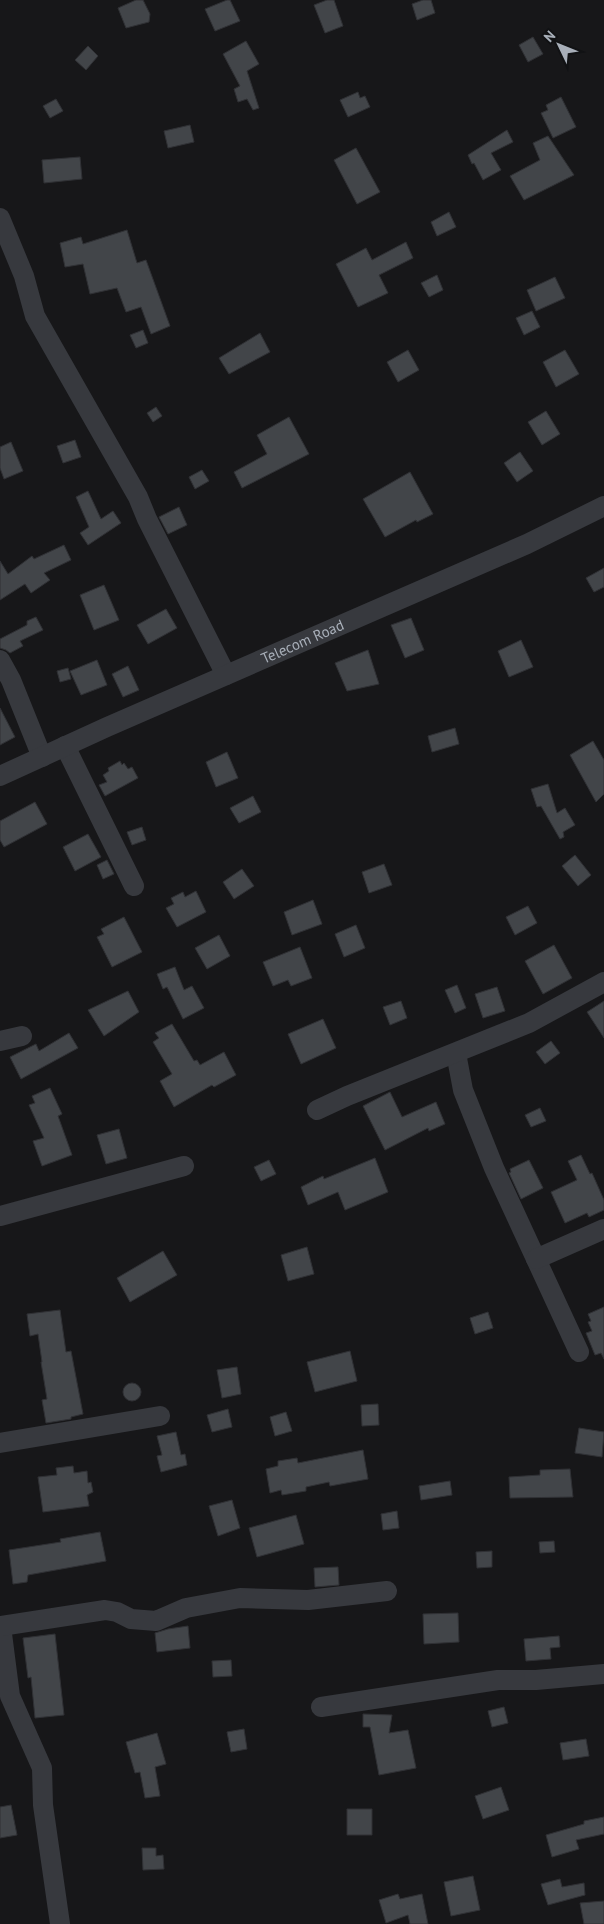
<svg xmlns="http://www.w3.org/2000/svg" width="604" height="1924" viewBox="0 0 604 1924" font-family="'PT Sans',sans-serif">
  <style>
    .building { fill: #424549; stroke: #303135 }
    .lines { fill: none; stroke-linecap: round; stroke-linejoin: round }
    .minor { stroke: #37393e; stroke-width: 20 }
    .labels { text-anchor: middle; stroke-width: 4.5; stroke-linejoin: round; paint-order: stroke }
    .street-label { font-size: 15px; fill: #a8afb9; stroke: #111214 }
  </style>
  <rect width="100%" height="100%" fill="#171719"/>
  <path class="building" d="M136 0H143L150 14 149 22 126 28 118 8Z
    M227 0H230L240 21 215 31 205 9Z
    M327 0H334L343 26 325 33 314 5Z
    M423 0H431L435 13 417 20 412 4Z
    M533 37 543 54 528 62 519 45Z
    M246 41 259 64 247 71 259 108 253 110 247 99 238 102 234 89 240 86 223 54Z
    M88 46 98 56 86 70 75 60Z
    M358 92 360 98 365 96 370 107 348 117 340 100Z
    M561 97 576 127 553 138 541 113 548 110 546 105Z
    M56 99 63 111 50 118 43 106Z
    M190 125 194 142 168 148 164 131Z
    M507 130 513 142 491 153 501 170 483 180 474 163 472 164 468 155Z
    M548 136 574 175 524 200 510 176 540 160 533 143Z
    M356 148 380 192 357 204 334 160Z
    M80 157 82 179 44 183 42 160Z
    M449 212 456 227 437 236 431 222Z
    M127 230 137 263 146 260 170 326 151 334 141 307 126 312 117 288 90 294 83 264 65 267 60 243 81 237 83 244Z
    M406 242 413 258 379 275 388 293 358 307 336 264 366 248 372 260Z
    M437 275 443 290 429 297 421 283Z
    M555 277 565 298 536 311 527 290Z
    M532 311 540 327 524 335 516 318Z
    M143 330 148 343 136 348 130 335Z
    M260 333 270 352 229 374 219 358Z
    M408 350 419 370 398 382 387 362Z
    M565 350 579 374 556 387 543 362Z
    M156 407 162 416 153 422 147 413Z
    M546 411 560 434 542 445 528 422Z
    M289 417 309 454 242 488 234 472 267 454 257 435Z
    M75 440 81 457 63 463 57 446Z
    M11 442 23 471 4 479 0 468V447Z
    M520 452 533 471 517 482 504 463Z
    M202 470 209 481 195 489 189 477Z
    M410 472 433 514 417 522 416 520 385 537 363 499Z
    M88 491 101 519 113 511 121 523 88 545 80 533 89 527 76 497Z
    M179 507 187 525 168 534 159 517Z
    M64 545 71 560 44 573 50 580 31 593 25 584 0 600V561L8 574 32 556 34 559Z
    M604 568V587L594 592 586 578Z
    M104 585 119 620 94 630 80 595Z
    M166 609 177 628 148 644 137 625Z
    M36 617 43 630 20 641 23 646 10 653 6 650 0 648V639L27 625V621Z
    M411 618 424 650 405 658 391 625Z
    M521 640 533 667 509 677 498 651Z
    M368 650 379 684 347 691 335 663Z
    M97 660 107 685 81 695 70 671Z
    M128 666 139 690 123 697 112 674Z
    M68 668 71 679 60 682 57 671Z
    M0 708 15 737 0 745Z
    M455 728 459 744 432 752 428 736Z
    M593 741 604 760V794L596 802 570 755Z
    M227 752 238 778 216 787 206 762Z
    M120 761 122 765 124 763 128 769 132 767 138 778 105 796 99 785 107 782 103 775 109 771 108 768Z
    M548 784 557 813 565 808 575 825 563 832 564 837 560 839 541 806 537 807 531 789Z
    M253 796 261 812 239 823 230 808Z
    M35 802 47 824 4 847 0 840V821Z
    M142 827 146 840 132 845 127 832Z
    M88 834 101 857 75 871 63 847Z
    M575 855 591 875 578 886 562 866Z
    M107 860 114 874 103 879 97 865Z
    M384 864 392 885 369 893 362 872Z
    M242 869 254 886 234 899 223 882Z
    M196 891 206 912 177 927 166 908 174 904 171 898 183 892 185 897Z
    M313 900 322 924 292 935 284 912Z
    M528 906 537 923 515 935 506 917Z
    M124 917 142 952 112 967 97 937 104 934 101 929Z
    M356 925 365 948 344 957 335 934Z
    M219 935 230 956 207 969 195 948Z
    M554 945 572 978 543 994 525 961Z
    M300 947 312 978 291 986 288 980 273 986 263 962Z
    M175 967 184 990 192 986 204 1008 183 1019 167 987 163 989 157 974Z
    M457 985 466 1008 455 1013 445 990Z
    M497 987 505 1011 483 1018 475 994Z
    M128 991 139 1012 104 1036 88 1010Z
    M401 1001 407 1018 390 1025 383 1007Z
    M604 1001V1038L587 1012Z
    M323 1019 336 1048 301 1064 288 1034Z
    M172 1024 194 1061 197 1060 200 1065 224 1052 236 1075 214 1087 212 1085 174 1107 160 1081 172 1074 153 1042 159 1038 155 1033Z
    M69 1033 78 1048 21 1079 10 1057 36 1044 39 1051Z
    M551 1041 560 1053 545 1064 536 1052Z
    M50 1088 62 1114 58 1116 72 1155 42 1166 33 1141 44 1138 29 1105 35 1103 32 1096Z
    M390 1092 402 1117 436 1102 445 1124 429 1131 428 1128 385 1150 363 1106Z
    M540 1108 546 1121 531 1127 525 1115Z
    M119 1129 127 1158 106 1164 97 1135Z
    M581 1155 590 1174 592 1173 604 1200V1210L589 1217 587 1213 565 1223 551 1192 577 1180 568 1161Z
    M375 1158 388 1192 345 1210 338 1192 308 1205 301 1187 323 1176 324 1179Z
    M269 1160 276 1174 261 1181 254 1167Z
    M529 1160 543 1188 521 1199 509 1173 511 1172 510 1169Z
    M307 1247 314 1274 288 1281 281 1255Z
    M163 1251 177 1275 130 1302 117 1278Z
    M604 1307V1359L601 1353 595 1355 586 1333 592 1331 588 1322 591 1321 588 1314Z
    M60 1310 66 1352 71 1351 83 1414 71 1417V1419L46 1423 42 1400 47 1399 41 1362H42L38 1334 30 1336 27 1314Z
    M488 1312 493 1328 475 1334 470 1318Z
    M350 1351 357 1381 315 1392 307 1362Z
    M237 1367 241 1394 222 1398 217 1370Z
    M123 1392a9 9 0 1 1 18 0a9 9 0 1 1-18 0Z
    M378 1404 379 1425 362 1426 361 1405Z
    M228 1409 232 1427 212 1432 207 1415Z
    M286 1412 292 1431 275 1436 270 1417Z
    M579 1428 604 1432 602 1457 575 1453Z
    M176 1432 181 1455 185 1454 187 1465 161 1472 157 1456 162 1455 157 1436Z
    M363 1450 368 1479 330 1486 329 1482 306 1487V1491L282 1495 281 1490 270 1493 266 1469 278 1466V1461L297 1458 298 1463Z
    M73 1466 74 1473 87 1471 88 1483 91 1482 93 1492 87 1495 89 1506 43 1512 38 1477 57 1475 56 1468Z
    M570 1469 573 1497 510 1498 509 1477 540 1475V1470Z
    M450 1481 452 1495 421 1500 419 1486Z
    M232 1500 240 1528 218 1536 209 1506Z
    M397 1511 399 1528 383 1530 381 1514Z
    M296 1515 304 1544 257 1557 249 1528Z
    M100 1532 106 1561 28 1575 27 1582 13 1584 9 1550 61 1542 60 1539Z
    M554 1541 555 1552 540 1553 539 1542Z
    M492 1551V1567L477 1568 476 1552Z
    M338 1567 339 1585 315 1587 314 1568Z
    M458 1613 459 1642 424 1644 423 1614Z
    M188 1626 190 1648 157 1652 155 1633 168 1629Z
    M55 1634 64 1715 35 1718 31 1677 28 1678 23 1638Z
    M559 1636 560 1647 550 1648 551 1659 526 1661 524 1639Z
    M231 1660 232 1676 213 1677 212 1661Z
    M504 1707 508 1723 492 1727 488 1711Z
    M363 1714 392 1715 389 1733 408 1730 416 1768 379 1775 370 1727H363Z
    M244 1729 247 1749 231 1752 227 1732Z
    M157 1733 166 1764 155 1767 160 1796 145 1798 140 1772 135 1773 126 1742Z
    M586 1739 589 1756 563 1760 560 1743Z
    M501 1787 509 1810 483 1819 475 1796Z
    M11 1805 17 1835 0 1838V1807Z
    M347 1809H372V1835H347Z
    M604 1817V1834L576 1840 579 1849 552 1857 546 1835 584 1824V1821Z
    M142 1848H156V1856L163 1855 164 1869 143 1870Z
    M473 1876 480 1910 451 1916 444 1882Z
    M560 1879 562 1887 584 1883 585 1895 548 1905 541 1884Z
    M398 1894 400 1899 422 1894 428 1924H410L408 1915 386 1923 379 1900Z
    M604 1901V1924H584L580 1903Z"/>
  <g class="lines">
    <g class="minor">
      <path d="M0 218 24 276 35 316 138 497 147 519 226 675"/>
      <path d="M0 660 11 680 42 757"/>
      <path d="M65 746 134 886"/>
      <path id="s1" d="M0 776 107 727 527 544 604 506"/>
      <path d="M0 1041 22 1036"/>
      <path d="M456 1053 463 1090 494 1168 579 1352"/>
      <path d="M317 1110 347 1096 529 1023 604 982"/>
      <path d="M0 1216 184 1166"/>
      <path d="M536 1259 604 1229"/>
      <path d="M0 1443 160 1416"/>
      <path d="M0 1626H1L10 1696 42 1768 43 1805 60 1924"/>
      <path d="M1 1626 105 1610 117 1612 131 1619 156 1621 186 1608 240 1598 308 1600 387 1591"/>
      <path d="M321 1707 498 1680H536L604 1674"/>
    </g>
  </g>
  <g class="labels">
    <g class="street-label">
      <text dy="5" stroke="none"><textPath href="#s1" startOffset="331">Telecom Road</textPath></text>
    </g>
  </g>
  <g transform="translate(559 45) rotate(313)" stroke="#111214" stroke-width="4" paint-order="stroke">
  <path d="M0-4L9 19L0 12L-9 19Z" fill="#a8afb9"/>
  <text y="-8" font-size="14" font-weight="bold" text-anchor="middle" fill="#a8afb9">N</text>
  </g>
</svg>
